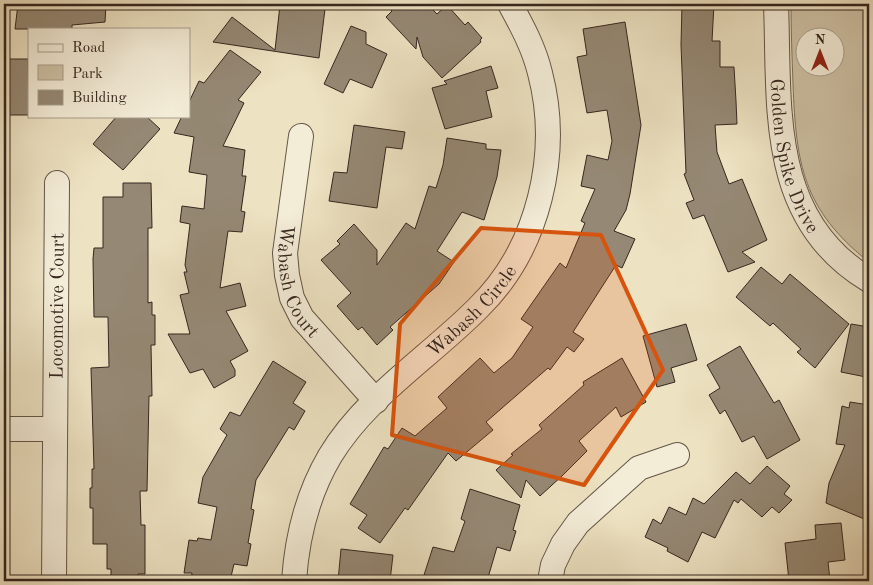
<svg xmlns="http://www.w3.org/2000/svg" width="873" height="585" viewBox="0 0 873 585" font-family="'Old Standard TT',serif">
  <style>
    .green { fill: #cec2a6; stroke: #827462; fill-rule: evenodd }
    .building { fill: #958874; stroke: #36261f }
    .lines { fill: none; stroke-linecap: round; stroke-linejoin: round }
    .street-casing { stroke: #645548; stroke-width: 26 }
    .street { stroke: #f3ecd7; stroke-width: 24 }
    .marked { fill: #d6540e; fill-opacity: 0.2; stroke: #d6540e; stroke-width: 4; stroke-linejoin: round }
    .labels { text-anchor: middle; stroke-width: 4; stroke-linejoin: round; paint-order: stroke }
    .street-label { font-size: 19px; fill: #36261f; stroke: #f3ecd7 }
  </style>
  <rect width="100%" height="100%" fill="#ede2c2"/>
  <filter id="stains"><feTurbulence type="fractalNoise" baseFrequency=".004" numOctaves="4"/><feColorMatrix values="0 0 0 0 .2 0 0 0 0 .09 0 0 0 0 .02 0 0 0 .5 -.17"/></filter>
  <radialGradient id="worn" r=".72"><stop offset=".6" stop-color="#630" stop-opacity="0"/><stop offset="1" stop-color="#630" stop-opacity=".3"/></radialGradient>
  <path class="green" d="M791 4H869V262C803 210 796 164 793 84 792 57 791 30 791 4ZM806 38H836V68H806Z"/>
  <path class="building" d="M18 4H106L105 22 72 25V29H15Z
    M386 4H427L437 14 447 5 465 25 468 22 482 38 480 40 481 42 442 78 423 57 417 37 416 49 386 17 392 11Z
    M682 4H714L712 41H720V67H734L736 101 737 124 715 125 717 152 729 184 742 179 767 240 742 252 755 262 728 272 704 215 693 219 686 203 694 200 684 174 686 173 681 45Z
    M280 5 325 9 319 58 213 42 232 17 275 50Z
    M625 22 641 125 630 194 626 210 614 231 635 239 622 268 616 265 573 332 584 339 574 352 567 347 550 370 548 368 486 422 493 430 456 461 448 453 408 510 405 508 380 543 358 528 367 515 350 504 384 447 388 449 402 428 415 436 447 408 438 397 480 358 494 373 512 358 533 327 521 319 560 263 566 268 585 223 581 221 595 189 581 186 587 155 608 160 612 141 607 110 587 113 577 57 587 55 583 29Z
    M351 26 366 32V44L387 54 372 88 350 79 343 93 324 84Z
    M230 50 261 72 238 100 244 103 223 146 245 150 242 176H246L241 211 245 212 242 232 228 231 220 288 240 283 246 306 226 311 248 351 230 361 235 370V376L214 388 203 369 190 373 168 334H190L180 295 189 293 184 272H187L185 265 190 224 180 222 182 206 204 209 207 175 189 172 194 137 174 133 182 116H189V102L199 81 204 83Z
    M4 59H28L29 115H4Z
    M491 66 498 88 486 91 492 117 445 129 432 88 447 84 444 81Z
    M117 116H146L160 129 123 170 93 144Z
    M354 125 405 132 402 149 386 147 377 208 329 201 334 172 347 173Z
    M447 138 486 144V149L501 150 497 177 484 220 462 212 437 251 454 262 439 284 390 327 393 330 377 345 362 327 358 330 337 306 351 293 321 260 340 244 337 241 354 224 377 250V265L406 223 415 229 429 186 436 188 443 165Z
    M123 183H151L152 228H148V303L152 302V315H155V345H151L152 396H149L147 491H140L141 525H145V574H138V581H111V569H107V544H93V508H90V488H92V469H94L91 368 109 367 108 317H94L93 259 94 248H103V197H123Z
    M761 267 782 284 790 274 849 324 815 368 797 352 801 349 773 323 770 326 736 297Z
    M686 324 697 360 671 368 675 382 657 387 643 336Z
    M851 324 869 327V360L866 377 841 372Z
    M740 346 774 403 779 400 800 440 767 459 754 436 742 442 725 410 720 414 709 395 720 388 707 365Z
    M622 358 646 402 621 417 616 407 579 441 587 451 563 475 540 496 526 480 521 498 496 470 513 455 511 454 542 429 539 425 584 385 583 382Z
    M273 361 306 382 293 403 305 411 294 430 289 427 256 480 251 509 254 510 248 543 251 544 247 566 234 564 230 581H191L192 573H184L189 540 197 541 198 538 211 540 217 507 198 503 203 477 227 435 220 429 230 412 240 416Z
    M850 402 869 405V521L826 503 829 483 845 445 836 444 842 406 849 408Z
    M767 466 790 486 784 494 792 500 779 513 772 507 762 517 741 499 738 503 734 500 715 538 702 532 688 562 667 551 668 548 645 537 653 519 661 524 669 507 686 515 693 498 704 504 736 472 750 484Z
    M470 489 520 505 513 530 516 531 510 551 497 547 487 581 468 576 466 581H432L434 577 424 575 433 547 454 552 465 521 461 519Z
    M841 523 845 560 828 562 830 580 789 581 785 543 816 539 815 525Z
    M341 549 393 555 390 581H338Z"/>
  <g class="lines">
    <g class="street-casing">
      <g id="street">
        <path id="s1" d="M776 4C780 106 767 219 869 280"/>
        <path id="s2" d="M301 136 285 253 287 275 292 298 302 318 376 401"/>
        <path d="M4 429H55"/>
        <path id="s3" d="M54 581 57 183"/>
        <path id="s4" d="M294 581C297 536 307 495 330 456 366 396 431 356 479 307 539 248 561 153 540 73 534 48 522 26 510 4"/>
        <path d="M550 581 553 565 563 544 578 523 639 468 677 455"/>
      </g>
    </g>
    <use href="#street" class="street"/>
  </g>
  <path class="marked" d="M481 228 601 235 663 370 584 485 392 435 400 324Z"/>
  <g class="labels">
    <g class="street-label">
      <text dy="7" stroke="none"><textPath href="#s1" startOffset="154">Golden Spike Drive</textPath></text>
      <text dy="7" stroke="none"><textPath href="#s2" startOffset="149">Wabash Court</textPath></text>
      <text dy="7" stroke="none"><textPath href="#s3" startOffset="275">Locomotive Court</textPath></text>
      <text dy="7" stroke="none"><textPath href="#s4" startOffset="335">Wabash Circle</textPath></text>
    </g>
  </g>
  <rect width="873" height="585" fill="none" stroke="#ede2c2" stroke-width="20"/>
  <rect x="5" y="5" width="863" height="575" fill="none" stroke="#36261f" stroke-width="2.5"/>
  <rect x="10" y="10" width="853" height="565" fill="none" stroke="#36261f"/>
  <rect x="28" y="28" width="162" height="90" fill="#f3ecd7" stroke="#a79d8d"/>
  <rect x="38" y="44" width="25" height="8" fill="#f3ecd7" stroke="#a79d8d"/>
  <text x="72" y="52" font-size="15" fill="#36261f">Road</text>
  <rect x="38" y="65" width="25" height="15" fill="#cec2a6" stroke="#a79d8d"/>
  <text x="72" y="78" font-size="15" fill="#36261f">Park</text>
  <rect x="38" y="90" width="25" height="15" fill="#958874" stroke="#a79d8d"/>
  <text x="72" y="102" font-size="15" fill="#36261f">Building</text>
  <g transform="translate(820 52)"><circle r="24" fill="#f3ecd7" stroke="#a79d8d"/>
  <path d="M0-4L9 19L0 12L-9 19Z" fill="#8f2418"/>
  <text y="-8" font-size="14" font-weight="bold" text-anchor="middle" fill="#36261f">N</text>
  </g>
  <rect width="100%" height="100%" filter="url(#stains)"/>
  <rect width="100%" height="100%" fill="url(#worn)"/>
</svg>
